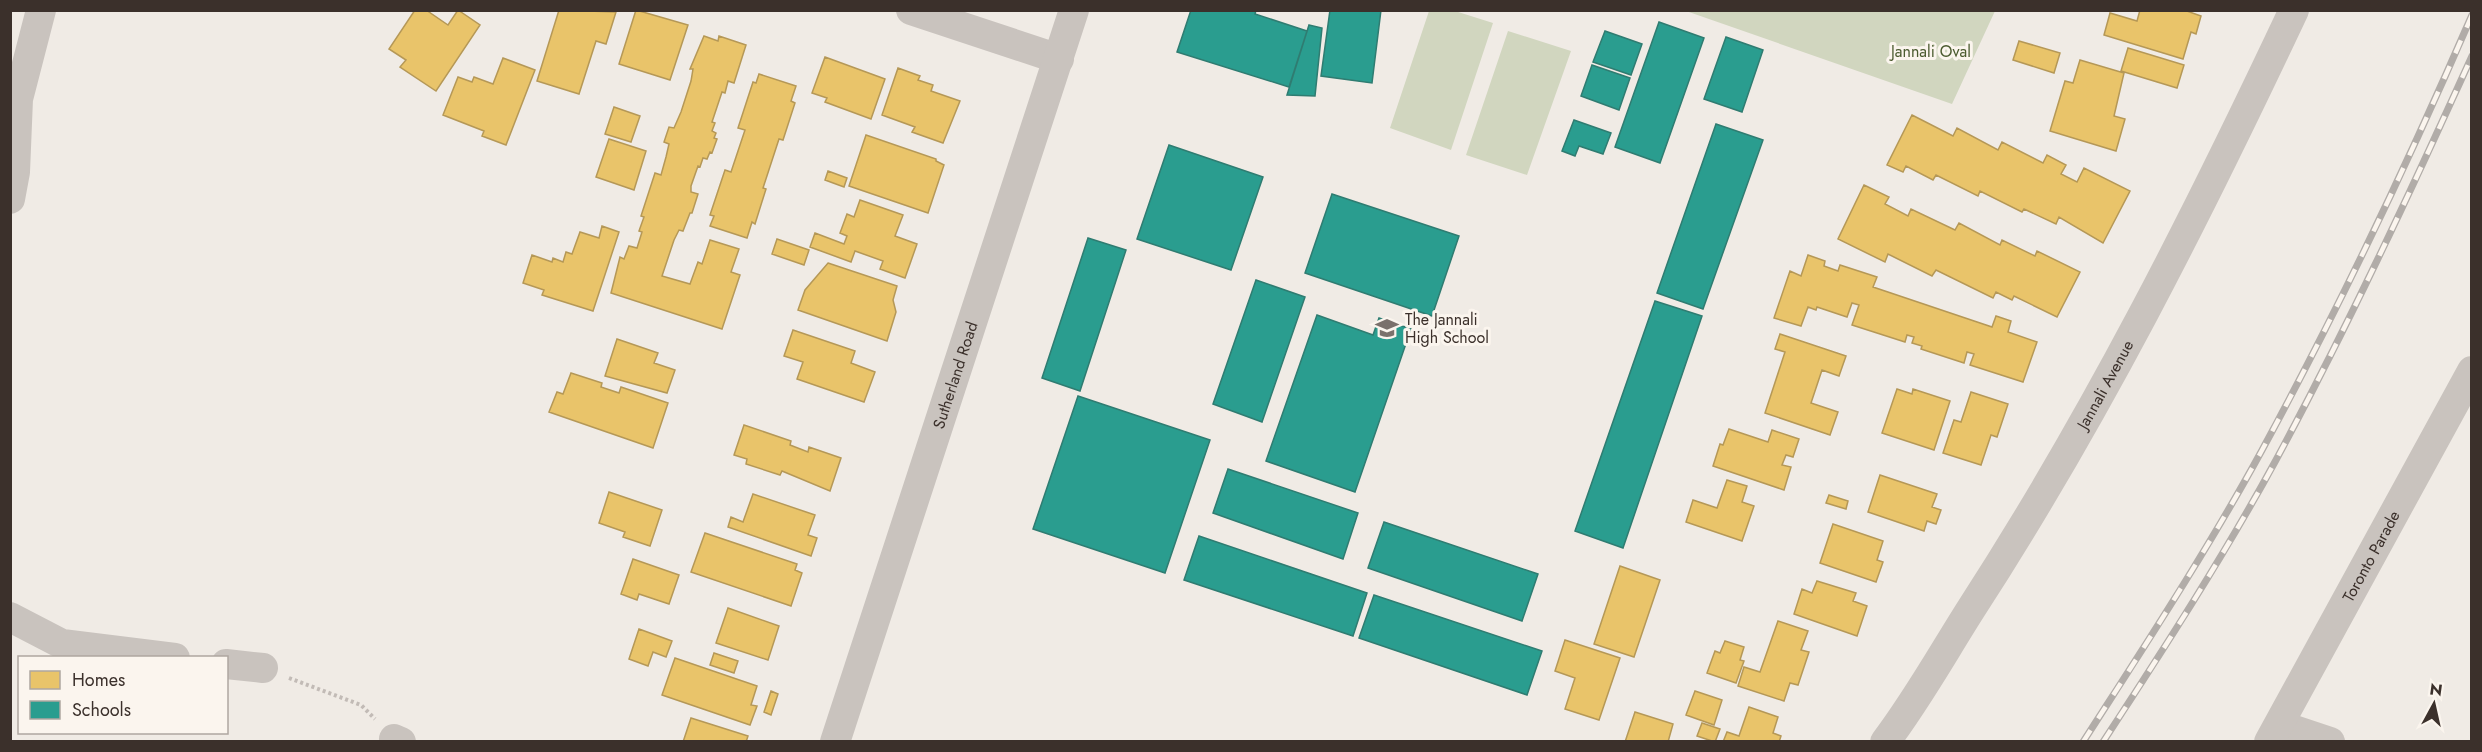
<svg xmlns="http://www.w3.org/2000/svg" width="2482" height="752" viewBox="0 0 2482 752" font-family="Jost,sans-serif">
  <style>
    .green { fill: #d1d6bf }
    .homes { fill: #e9c46a; stroke: #b59857; stroke-width: 1.5 }
    .schools { fill: #2a9d8f; stroke: #2f7c71; stroke-width: 1.5 }
    .lines { fill: none; stroke-linecap: round; stroke-linejoin: round }
    .path { stroke: #c2bbb6; stroke-width: 4; stroke-dasharray: 3 3; stroke-linecap: butt }
    .minor { stroke: #c9c3be; stroke-width: 30 }
    .rail-casing { stroke: #b1aca8; stroke-width: 7 }
    .rail { stroke: #fbf5ee; stroke-width: 4.5; stroke-dasharray: 14; stroke-linecap: butt }
    .labels { text-anchor: middle; stroke-width: 6; stroke-linejoin: round; paint-order: stroke }
    .park-label { font-size: 16px; fill: #4a5a2e; stroke: #fbf5ee }
    .poi-label { font-size: 16px; fill: #3b302b; stroke: #fbf5ee; text-anchor: start }
    .street-label { font-size: 16px; fill: #3b302b; stroke: #fbf5ee }
  </style>
  <rect width="100%" height="100%" fill="#f0ebe5"/>
  <path class="green" d="M1429 11H1455L1493 23 1451 150 1390 128Z
    M1686 11H1995L1952 104Z
    M1508 31 1571 51 1527 175 1466 155Z"/>
  <path class="homes" d="M415 10H426L448 25 458 10 480 25 436 91 400 67 406 60 389 49Z
    M559 10 616 12 606 44 596 41 579 94 537 81Z
    M636 10 688 25 670 80 619 64Z
    M2140 10H2184L2201 16 2196 34 2191 32 2183 59 2104 35 2110 13 2137 21Z
    M704 36 718 41 719 36 746 45 734 83 728 81 725 93 722 92 712 122 715 123 712 131 716 133 714 138 717 139 712 153 710 152 707 159 703 158 700 167 698 166 691 186V192L698 194 692 213H690L683 231 679 230 674 240 662 276 690 284 698 262 702 264 710 240 739 249 731 272 740 275 722 329 611 293 620 257 624 259 629 246 637 248 642 232 639 231 644 217 641 216 655 173 661 175 666 157 669 144 664 142 669 127 674 128 681 112 691 81 693 69H690Z
    M2019 41 2060 53 2054 73 2013 60Z
    M2128 48 2184 65 2177 88 2121 71Z
    M825 57 885 79 871 119 825 102 827 98 812 93Z
    M503 58 535 70 506 145 482 136 484 131 443 115 458 77 472 82 474 77 493 84Z
    M2080 60 2124 73 2114 116 2125 119 2116 151 2050 131 2065 81 2073 83Z
    M898 68 920 76 918 80 933 85 931 91 960 101 943 143 912 132 915 127 882 115Z
    M759 74 796 86 791 101 795 103 783 140 779 139 763 188 766 189 755 224 752 222 747 238 710 226 714 216 710 215 725 170 731 172 745 130 738 128 753 82 756 83Z
    M614 107 640 116 631 142 605 134Z
    M1912 115 1953 136 1957 128 1998 150 2002 142 2043 163 2047 155 2066 165 2061 174 2077 182 2084 168 2130 191 2103 243 2059 217 2056 224 2024 209 2022 212 1980 191 1978 196 1936 175 1933 180 1906 166 1903 172 1887 165Z
    M866 135 936 159V161L944 165 928 213 849 186Z
    M609 139 646 151 634 190 596 177Z
    M828 171 847 178 844 187 825 180Z
    M1864 185 1889 197 1885 204 1908 216 1911 209 1955 230 1959 223 2000 245 2002 240 2035 256 2037 251 2080 272 2057 317 2014 296 2012 300 1996 292 1993 298 1936 270 1932 276 1888 254 1885 262 1838 239Z
    M860 200 903 215 895 236 917 244 905 278 880 269 883 261 855 251 851 262 810 247 815 233 844 244 847 236 840 233 847 214 854 217Z
    M602 226 619 232 593 311 542 295 544 290 523 283 532 255 552 262 553 258 563 262 566 252 572 254 580 232 599 238Z
    M777 239 809 250 804 265 772 254Z
    M1808 255 1825 261 1824 266 1838 271 1840 265 1877 277 1873 287 1992 327 1996 316 2011 321 2008 332 2037 342 2023 382 1970 365 1974 354 1967 352 1964 363 1921 349 1922 346 1912 343 1914 337 1907 335 1905 342 1852 325 1859 305 1852 303 1847 317 1817 307 1816 310 1808 307 1801 326 1774 318 1790 271 1801 276Z
    M828 263 897 286 893 300 896 312 887 341 798 310 805 290Z
    M793 330 855 351 851 363 875 372 864 402 797 379 803 362 784 356Z
    M1780 334 1846 356 1839 376 1822 370 1811 403 1838 412 1830 435 1765 413 1785 352 1775 349Z
    M617 339 658 353 654 363 675 370 667 393 605 376Z
    M571 373 602 383 601 387 619 393 621 387 668 403 653 448 549 412 557 392 563 394Z
    M1897 389 1912 394 1913 389 1950 401 1934 450 1882 433Z
    M1971 392 2008 404 1997 437 1991 435 1981 465 1943 453 1954 420 1961 422Z
    M744 425 791 441 790 445 808 452 809 447 841 458 830 491 782 471 780 475 746 464 747 459 734 455Z
    M1729 429 1768 442 1772 430 1799 439 1793 457 1786 455 1782 465 1791 467 1784 490 1713 466 1720 444 1723 445Z
    M1880 475 1937 494 1932 507 1941 510 1936 524 1927 521 1924 531 1868 512Z
    M1727 480 1747 486 1742 502 1754 506 1742 541 1686 522 1693 500 1717 508Z
    M609 492 662 510 650 546 623 537 625 532 599 523Z
    M753 494 815 515 808 535 817 538 811 556 728 527 731 517 743 522Z
    M1829 495 1848 501 1846 509 1826 503Z
    M1833 524 1883 541 1877 560 1883 562 1876 582 1820 563Z
    M705 533 797 564 795 570 802 573 791 606 691 572Z
    M633 559 679 575 669 604 639 594 637 600 621 594Z
    M1620 566 1660 580 1634 657 1594 644Z
    M1817 581 1856 593 1853 601 1867 606 1857 636 1794 614 1802 589 1812 593Z
    M728 608 779 626 768 660 716 643Z
    M1778 621 1808 631 1801 650 1809 652 1798 685 1790 683 1784 701 1738 686 1744 667 1760 672Z
    M639 629 672 641 666 657 653 652 648 666 629 659Z
    M1565 640 1620 658 1599 720 1565 709 1575 678 1555 671Z
    M1725 641 1744 647 1740 660 1744 661 1736 683 1707 673 1715 651 1720 653Z
    M714 653 738 661 734 673 710 665Z
    M675 658 757 686 751 705 757 706 750 725 662 695Z
    M771 691 778 694 771 715 764 712Z
    M1695 691 1722 700 1714 725 1686 715Z
    M1749 707 1778 717 1773 733 1781 736 1779 742H1723L1727 732 1739 736Z
    M1635 712 1673 724 1668 742H1625Z
    M691 718 748 736 746 742H683Z
    M1702 723 1720 729 1715 742 1697 736Z"/>
  <path class="schools" d="M1191 10H1256L1255 14 1307 31 1289 87 1177 52Z
    M1330 10H1381L1372 83 1321 76Z
    M1659 22 1704 38 1660 163 1615 147Z
    M1309 25 1322 28 1315 96 1287 95Z
    M1605 31 1642 44 1631 75 1593 62Z
    M1726 37 1763 50 1742 112 1704 99Z
    M1592 65 1630 78 1619 110 1581 96Z
    M1574 120 1611 133 1603 154 1579 146 1575 156 1562 151Z
    M1716 124 1763 140 1703 309 1657 293Z
    M1169 145 1263 177 1231 270 1137 239Z
    M1332 194 1459 236 1432 316 1305 273Z
    M1088 238 1126 250 1080 391 1042 378Z
    M1256 280 1305 297 1262 422 1213 404Z
    M1655 301 1702 316 1623 548 1575 531Z
    M1317 315 1373 335 1379 318 1411 329 1355 492 1266 461Z
    M1078 396 1210 440 1165 573 1033 529Z
    M1228 469 1358 513 1343 559 1213 513Z
    M1384 522 1538 574 1522 621 1368 568Z
    M1199 536 1367 593 1353 636 1184 580Z
    M1374 595 1542 651 1527 695 1359 638Z"/>
  <g class="lines">
    <path class="path" d="M289 678 361 705 375 719"/>
    <g class="minor">
      <path d="M911 10 1059 59"/>
      <path d="M10 199 15 172 18 99 41 10"/>
      <path d="M10 617 62 644 175 658"/>
      <path d="M226 664 263 668"/>
      <path d="M2279 725 2330 742"/>
      <path d="M394 739 401 742"/>
      <path id="s1" d="M835 742 1074 10"/>
      <path id="s2" d="M1885 742C1917 700 1943 653 1971 609 2095 418 2197 216 2294 10"/>
      <path id="s3" d="M2269 742 2472 371"/>
    </g>
    <g class="rail-casing">
      <path id="rail" d="M2083 742C2144 647 2207 551 2261 452 2338 310 2408 163 2472 15
        M2103 742C2163 650 2224 556 2276 460 2347 328 2410 193 2472 56"/>
    </g>
    <use href="#rail" class="rail"/>
  </g>
  <defs>
    <g id="school-bare" transform="scale(1.8)"><path d="M0-5L7-2L0 1L-7-2ZM-4 1L0 2.5L4 1V4Q0 6-4 4Z" fill="#7a716c" stroke="#fbf5ee" stroke-width="2.5" paint-order="stroke"/></g>
  </defs>
  <g fill-rule="evenodd">
    <use href="#school-bare" x="1387" y="328"/>
  </g>
  <g class="labels">
    <g class="park-label">
      <text x="1931" y="57">Jannali Oval</text>
    </g>
    <g class="poi-label">
      <text x="1405" y="325">The Jannali<tspan x="1405" dy="18">High School</tspan></text>
    </g>
    <g class="street-label">
      <text dy="6" stroke="none"><textPath href="#s1" startOffset="386">Sutherland Road</textPath></text>
      <text dy="6" stroke="none"><textPath href="#s2" startOffset="420">Jannali Avenue</textPath></text>
      <text dy="6" stroke="none"><textPath href="#s3" startOffset="212">Toronto Parade</textPath></text>
    </g>
  </g>
  <rect width="2482" height="752" fill="none" stroke="#3b302b" stroke-width="24"/>
  <rect x="18" y="656" width="210" height="78" fill="#fbf5ee" stroke="#aea6a0" stroke-width="1.5"/>
  <rect x="30" y="671" width="30" height="18" fill="#e9c46a" stroke="#aea6a0" stroke-width="1.5"/>
  <text x="72" y="686" font-size="18" fill="#3b302b">Homes</text>
  <rect x="30" y="701" width="30" height="18" fill="#2a9d8f" stroke="#aea6a0" stroke-width="1.5"/>
  <text x="72" y="716" font-size="18" fill="#3b302b">Schools</text>
  <g transform="translate(2434 704) rotate(8)" stroke="#fbf5ee" stroke-width="4.5" paint-order="stroke">
  <path d="M0-4.5L10 22L0 15L-10 22Z" fill="#3b302b"/>
  <text y="-9" font-size="16" font-weight="bold" text-anchor="middle" fill="#3b302b">N</text>
  </g>
</svg>
